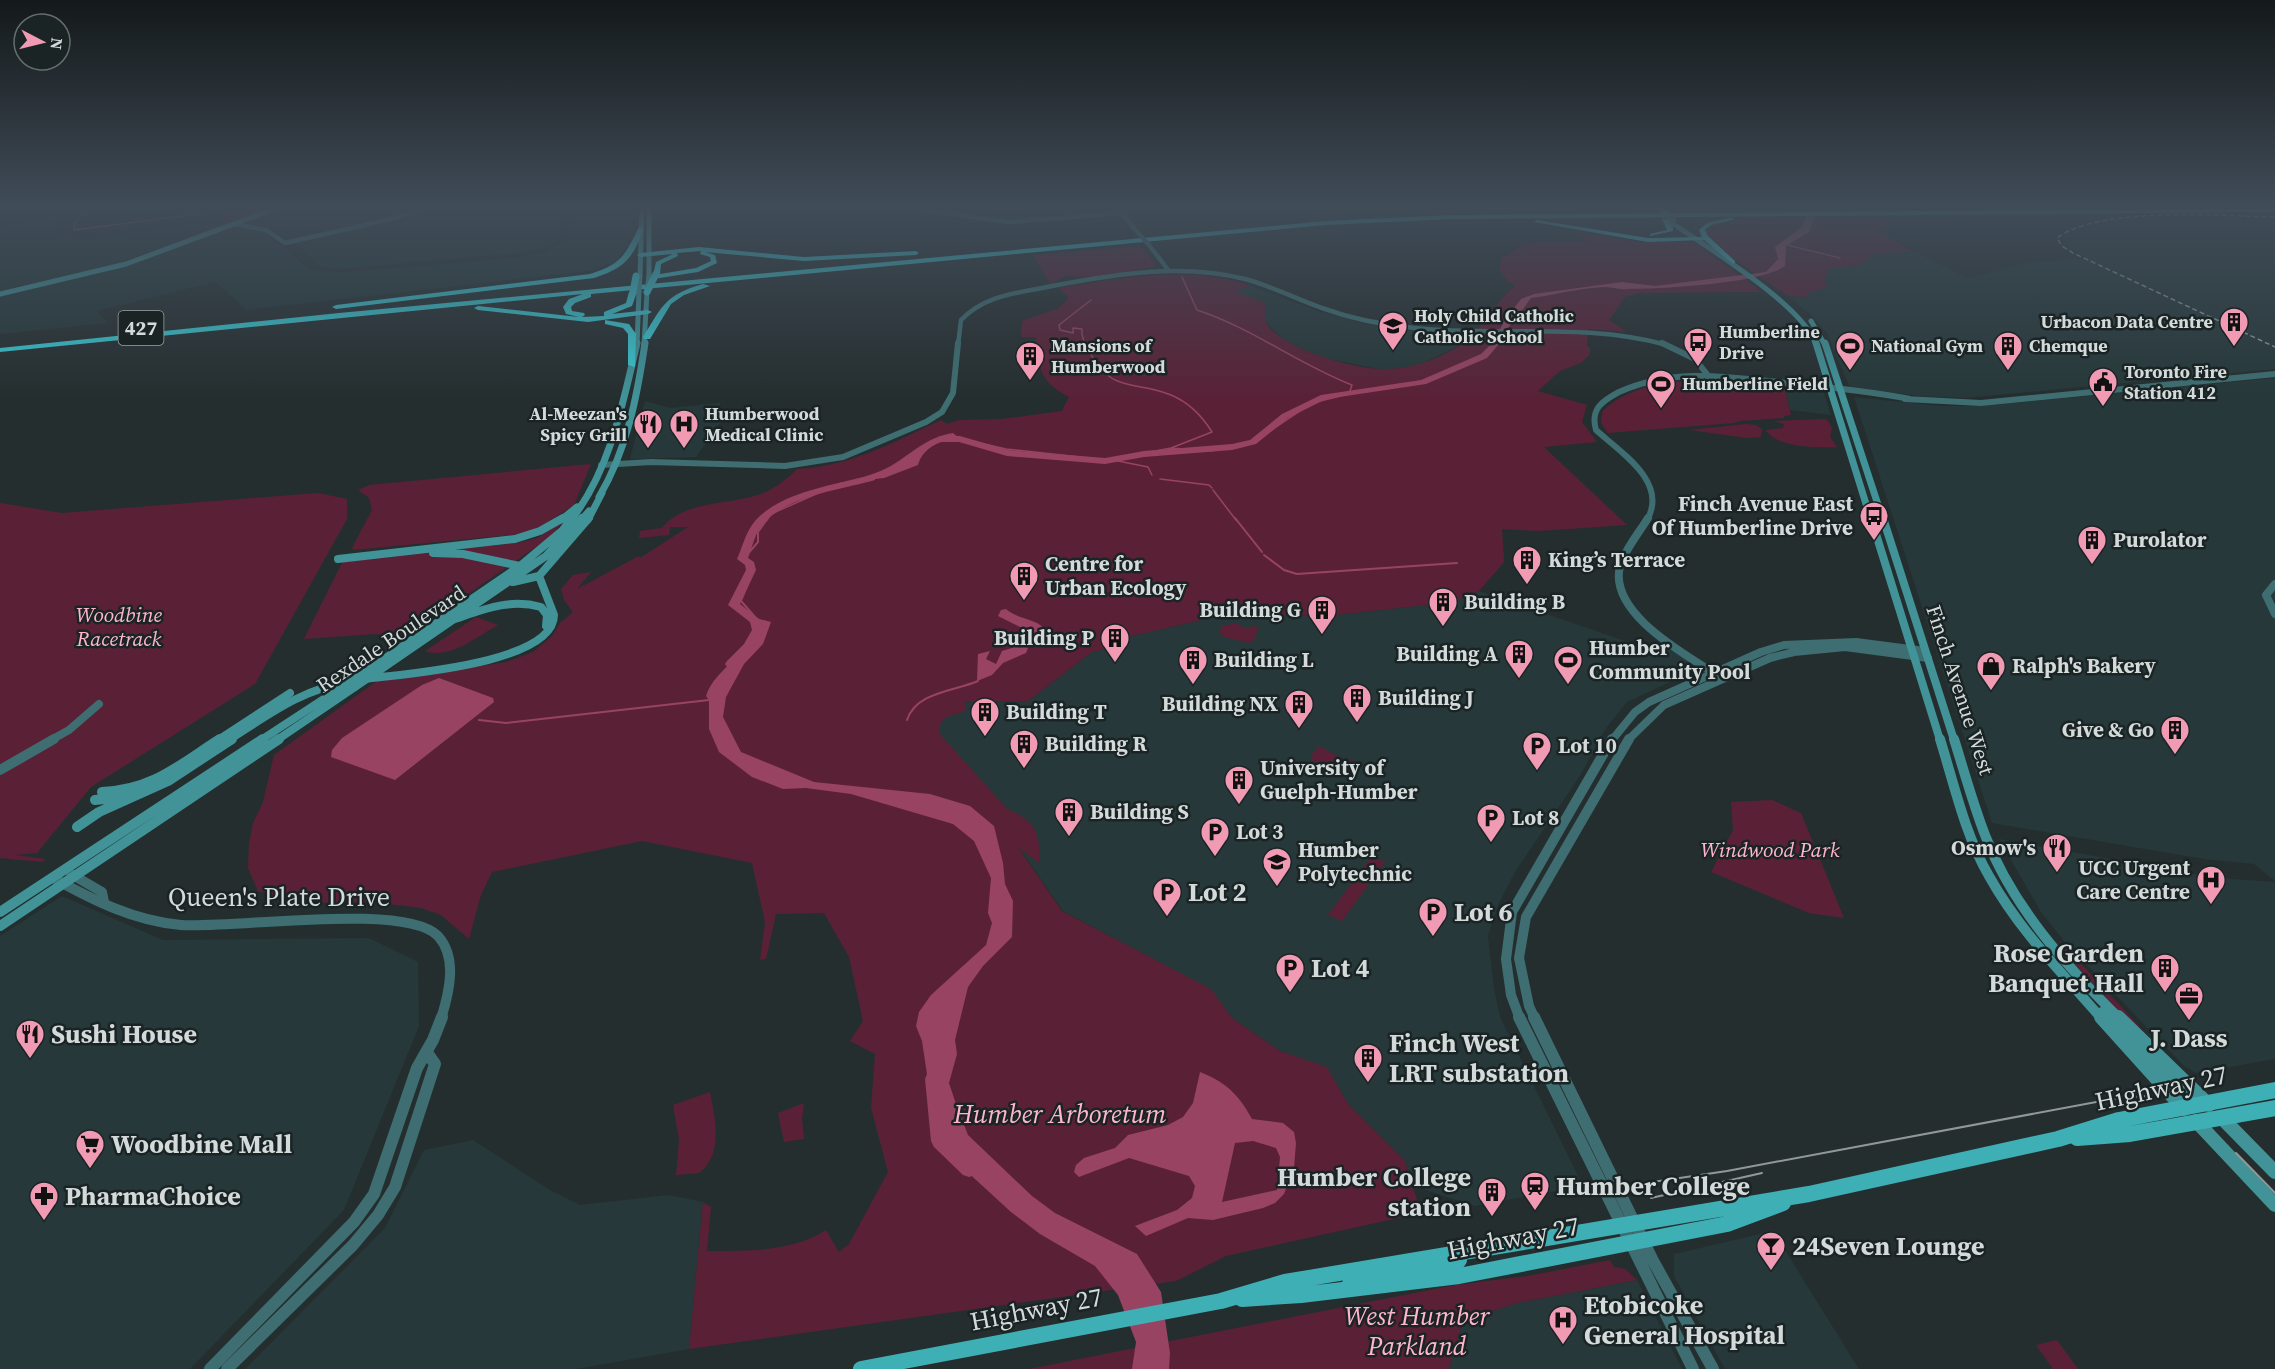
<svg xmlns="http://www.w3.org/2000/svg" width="2275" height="1369" viewBox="0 0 2275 1369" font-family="'Source Serif 4',serif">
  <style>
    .built { fill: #263839 }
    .green { fill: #5a2136 }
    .water { fill: #984361; fill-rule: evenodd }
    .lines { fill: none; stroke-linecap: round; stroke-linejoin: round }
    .stream-far1 { stroke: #984361; stroke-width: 1.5 }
    .stream { stroke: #984361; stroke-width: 2 }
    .river { fill: #984361; fill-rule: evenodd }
    .tertiary-far4 { stroke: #3e6e71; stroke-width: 4.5 }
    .tertiary-far3 { stroke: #3e6e71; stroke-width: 6 }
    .tertiary-far2 { stroke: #3e6e71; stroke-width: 8 }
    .tertiary-far1 { stroke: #3e6e71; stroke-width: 10 }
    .tertiary { stroke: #3e6e71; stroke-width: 12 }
    .secondary-far4 { stroke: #419398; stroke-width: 5 }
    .secondary-far3 { stroke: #419398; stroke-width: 7 }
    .secondary-far2 { stroke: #419398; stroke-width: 8 }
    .secondary-far1 { stroke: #419398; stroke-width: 10 }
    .secondary { stroke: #419398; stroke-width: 14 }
    .primary { stroke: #3fafb6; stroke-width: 16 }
    .motorway { fill: #3ac9d2; fill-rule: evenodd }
    .tram { stroke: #919898; stroke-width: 2 }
    .rail { stroke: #919898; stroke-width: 1.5; stroke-dasharray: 5 3; stroke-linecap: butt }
    .tertiary-bridge { stroke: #3e6e71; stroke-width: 4.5 }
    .secondary-bridge-far1 { stroke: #419398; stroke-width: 5 }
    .secondary-bridge { stroke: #419398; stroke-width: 8 }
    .motorway-bridge { stroke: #3ac9d2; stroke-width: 7 }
    .labels { text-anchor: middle; stroke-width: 5; stroke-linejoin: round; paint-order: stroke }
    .far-poi-label { font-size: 18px; font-weight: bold; fill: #d4dada; stroke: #1b2425; text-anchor: start }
    .shield { fill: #1b2425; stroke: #9ca3a4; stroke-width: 1.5 }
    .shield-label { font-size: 20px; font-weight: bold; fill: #d4dada }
    .poi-label { font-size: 21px; font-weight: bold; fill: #d4dada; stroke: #1b2425; text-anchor: start }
    .park-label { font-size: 21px; font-style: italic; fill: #ffb6cb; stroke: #1b2425 }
    .street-label { font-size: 21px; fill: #d4dada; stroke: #1b2425 }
    .near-poi-label { font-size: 26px; font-weight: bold; fill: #d4dada; stroke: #1b2425; text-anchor: start }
    .near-street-label { font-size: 26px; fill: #d4dada; stroke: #1b2425 }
    .near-park-label { font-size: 26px; font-style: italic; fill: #ffb6cb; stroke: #1b2425 }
  </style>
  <rect width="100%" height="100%" fill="#252e2f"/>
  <path class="built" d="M291 205H426L384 219 290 240 270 227 247 222Z
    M438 205H565L558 239 546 247 523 253 338 269 320 266 294 243 398 220Z
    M578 205H635L629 243 616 262 589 271 246 310 216 282 97 311 108 323 0 334V296L104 272 229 228 260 231 267 235 311 270 346 272 514 258 545 252 570 238Z
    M59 215 65 222 55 228 59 237 90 238 181 226 227 224 111 266 0 292V228Z
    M2152 217 2275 219V369L1965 398 1918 396 1850 388 1827 333 1811 315 1788 296 1808 297 1806 294 1827 287 1824 282 1830 268 1859 266 1875 253 1914 252 1968 278 2025 263 2086 258 2069 248 2064 235 2124 219Z
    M1251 286 1321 312 1362 323 1397 329 1473 335 1463 344 1418 365 1385 370 1324 358 1285 341 1234 290Z
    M2275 378V881L2254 864 2204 859 1992 823 1854 397 1940 406H1982Z
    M1785 389 1824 393 1831 415 1790 410Z
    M645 401 670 408 720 403V423L696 457 630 459Z
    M1479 591 1637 645 1664 644 1698 669 1627 702 1606 728 1581 774 1515 872 1498 905 1488 936 1494 989 1500 1017 1583 1186 1475 1206 1413 1186 1405 1161 1348 1104 1327 1068 1280 1051 1232 1018 1210 989 1063 911 1008 832 931 730 936 703 1028 701 1092 652 1104 649 1119 639 1219 616 1335 615 1454 602Z
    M1999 839 2218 878 2275 882V1059L2196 1073 2184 1066 2064 941 2041 912Z
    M62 896 163 940 369 938 418 962 419 1026 344 1210 190 1369H0V936Z
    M473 1140 550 1190 580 1205 668 1195 703 1202 689 1349 576 1369H245L385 1228 424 1150Z
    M1773 1231 1859 1369H1725L1674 1276V1254Z
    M1637 1280 1682 1369H1449L1462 1321 1517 1303Z"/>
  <path class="green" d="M214 205H278L227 224Z
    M1790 218H1894L1882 233 1914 252 1875 253 1859 266 1830 268 1824 282 1828 287 1807 293 1809 297 1788 296 1730 256 1706 234 1708 229C1732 216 1764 219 1790 218Z
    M1574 231 1642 243 1647 241 1694 242 1762 292 1639 293 1625 297 1609 320 1627 332 1588 329 1587 347H1590V354L1581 363 1560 371 1538 391 1587 405 1582 422 1597 442 1544 447 1627 525 1539 531 1502 529 1504 562 1479 591 1454 602 1335 615 1219 616 1119 639 1104 649 1092 652 1028 701 965 702 966 711 946 717 939 725V733L1007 809C1035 820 1041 834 1039 863L1018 847 1062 911 1211 989 1232 1018 1280 1051 1327 1067 1348 1104 1405 1161 1421 1213 1226 1256 1176 1281 689 1349 703 1202 711 1207 707 1251C747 1251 792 1252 826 1230L839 1252 849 1244 888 1172 871 1108 875 1054 850 1041 863 1021 849 957 824 913 776 914 766 959 760 960 765 922 752 863 642 841 492 872 481 895 469 939 441 915 421 908 371 902 300 903 258 891 248 868 249 843 253 823 263 802 274 755 377 681 507 662 533 652 552 636 560 623 573 612 564 600 561 589 573 575 591 572 577 589 639 556 640 558 688 527H670L669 535 639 538 640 531 662 528C683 501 727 505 758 495 774 489 785 481 797 469 849 467 894 442 941 420L947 424 959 420 1002 419 1062 411 1069 397C1040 382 1038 368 1036 337H1021L1022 321 1059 308 1067 300 1068 297 1059 288C1123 278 1188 264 1251 286L1235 291 1265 303C1265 311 1264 319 1268 326 1288 350 1355 370 1386 369 1411 369 1435 360 1456 348 1482 333 1493 304 1516 285L1507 281 1500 271 1501 258 1527 243 1590 242Z
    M1141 246 1155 263 1154 267 1091 277 1066 276 1050 284 1033 255Z
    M1693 381 1785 389 1791 415 1784 416V418L1740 421 1734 423 1608 433 1601 423 1602 412C1625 388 1661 382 1693 381Z
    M1826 419 1832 427 1830 437 1837 447C1820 448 1776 448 1766 430L1783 428 1784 424 1774 421Z
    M1746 424 1756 425 1762 429 1761 437 1747 438 1689 430Z
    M591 464 574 505 531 533 354 550 352 548 372 510 369 498 358 490 369 485Z
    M318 493 347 499V519L255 684 91 787 37 853 15 855 46 859 42 862 0 858V503L62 513Z
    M563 522 549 538 390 648 385 636 376 634 304 639 342 563 349 560 518 543 537 538Z
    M476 617 498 625C476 637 450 660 425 651Z
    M1237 623 1243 628 1256 626 1259 631 1255 632 1257 636 1250 643 1224 637 1219 632 1222 626Z
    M1319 746 1343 759 1356 761 1344 776 1333 772 1334 770 1311 760 1313 757 1311 756Z
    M1772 800 1801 813 1844 918 1809 913 1711 872 1733 830 1731 802Z
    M1372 856 1385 862 1342 921 1328 915Z
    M2061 942 2140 1027 2134 1028 2058 946Z
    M710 1092C715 1118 724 1154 699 1173L676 1175 679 1140 673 1105Z
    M804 1103 802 1119 804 1139 784 1142 778 1113Z
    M1610 1260 1614 1267 1625 1269 1637 1280 1517 1303 1462 1321 1449 1369H1029L1455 1285 1528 1276Z
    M2057 1340 2078 1369H2053L2036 1345Z"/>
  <path class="water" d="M1811 205H1819L1809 232 1786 246 1785 266C1762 284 1659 289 1627 289 1619 290 1612 287 1604 287 1579 288 1555 295 1531 298L1513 323 1502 324 1521 299 1534 294 1622 282 1655 286 1766 272 1778 259 1775 247 1802 227Z
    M953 433 959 438C941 440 923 447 918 465L884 478 841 483C856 479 873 475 887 468 910 456 925 437 953 433Z
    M1006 609C1017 619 1034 618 1044 628L1043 633 1030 643 1026 653 1003 663 992 675 977 681 978 654 990 651 986 659 996 664 1002 651 1027 643 1024 629 998 616 1001 610Z
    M756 618 771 622 763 644 744 664 726 697 723 717 741 752 814 782 930 794 970 806 994 826 1003 863 1005 884 1013 901 1012 937 983 966 968 987 955 1040 957 1054 949 1083 957 1107 968 1135 1032 1196 1055 1213 1137 1254 1161 1292 1170 1353 1169 1369H1132L1136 1342 1118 1295 1095 1266 1040 1234 1011 1212 963 1168 936 1116 935 1095 928 1081 922 1041 916 1026 919 1012 931 995 986 945 992 923 988 913 991 878 974 841 953 824 851 794 806 788 783 789 752 777 719 752 709 729V700L706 696C716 665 760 651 753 621Z
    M439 678 493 698 494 702 395 780 331 757 332 750 342 738 422 685Z
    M1200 1072C1226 1082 1239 1095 1252 1119L1283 1123 1294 1132 1296 1143 1294 1168 1284 1194 1275 1203 1263 1208 1213 1220 1188 1218 1146 1236 1135 1226 1177 1210 1192 1198 1195 1186 1189 1176 1129 1158 1079 1177 1074 1172 1076 1165 1084 1158 1115 1148 1128 1135 1168 1125 1183 1117 1193 1103ZM1253 1141 1276 1148 1280 1157 1277 1190 1222 1202 1235 1143Z"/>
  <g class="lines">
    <path class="stream-far1" d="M94 205 75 222 74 230 206 213
      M0 208 12 205
      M1787 245 1840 258
      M1091 300 1059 325 1060 330 1073 333V328L1082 329C1081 337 1085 343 1089 351 1111 394 1134 380 1171 395 1188 402 1202 416 1212 432L1171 448 1108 460
      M959 438 1006 449 1107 460
      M1171 448 1211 451 1255 441 1312 403 1349 394 1352 385C1298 364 1252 328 1197 310L1182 277
      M1113 460 1148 467 1152 475
      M1160 479 1209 485 1212 488
      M1213 490 1236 520
      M767 520 771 514 841 483"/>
    <path class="stream" d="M1235 518 1262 552
      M1264 555 1284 570 1297 574 1457 563
      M756 618 741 601 752 573 746 556 758 542V532L768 518
      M479 720 506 723 709 700
      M907 720C916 692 955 691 978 681"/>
    <path class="river" d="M1511 310 1518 312 1499 344 1487 358 1426 384 1326 399 1288 418 1256 444 1232 450 1144 457 1105 464 1007 456 959 442H940L935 439 940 436H960L1008 450 1105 458 1144 451 1232 444 1250 440 1282 414 1321 395 1421 380 1481 354 1492 343Z
      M872 475 875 476V480C841 490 782 496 760 528 754 537 752 548 748 558L754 562 756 570 740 604 759 619 764 630 753 648 735 667H727L725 664 727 661 744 644 752 630 750 622 728 605 746 570 745 565 737 559C742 548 745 535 752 525 776 492 835 485 872 475Z
      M933 1072 939 1074 941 1079 948 1138 975 1163 978 1169 975 1175 969 1177 963 1175 934 1147 931 1141 925 1079 927 1074Z"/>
    <path class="tertiary-far4" d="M889 205 1008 222 1122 213
      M1122 213 1133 227
      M234 224 266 230 285 243 396 218 431 205
      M1149 245 1169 271
      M958 345 961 320C986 294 1019 293 1052 286 1116 274 1181 263 1245 279 1272 286 1296 299 1322 308 1352 319 1383 325 1415 328 1499 337 1584 322 1667 345"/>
    <path class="tertiary-far3" d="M1662 343 1695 359 1710 378
      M1905 399 1981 403 2275 374
      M601 465 651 462 785 466 843 457 926 422 942 412 953 393 958 343
      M1647 520C1669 482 1620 452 1596 430 1590 409 1602 401 1619 392 1675 367 1728 377 1787 383 1828 387 1869 391 1910 399"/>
    <path class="tertiary-far2" d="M1648 518C1639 533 1625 549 1620 566 1608 613 1685 654 1717 675
      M2275 584 2266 595 2275 614
      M51 740 69 730 99 704
      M1612 740 1635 712 1649 702 1761 652 1784 645 1856 642 1925 651
      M1628 740 1664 705 1770 658 1794 652 1845 647 1928 658"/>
    <path class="tertiary-far1" d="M0 770 54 739
      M71 874 102 892 104 902
      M53 878C93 900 134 921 181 925 232 929 405 902 438 936 458 958 449 993 441 1019
      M1520 1019 1511 995 1506 959 1512 912 1612 739
      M1535 1019 1529 1006 1519 958 1526 917 1629 739"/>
    <path class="tertiary" d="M1519 1017 1693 1369
      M1534 1017 1652 1259 1713 1369
      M210 1369 354 1222 374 1194 417 1068 433 1040 442 1017
      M227 1369 353 1245 378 1215 395 1187 435 1064 428 1054"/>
    <path class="secondary-far4" d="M649 205V275
      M1668 220C1704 246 1804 305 1816 345
      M640 276 642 205
      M0 294 126 264 285 205
      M1811 321 1825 345
      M637 345 639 291
      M644 345 647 292"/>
    <path class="secondary-far3" d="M1816 343 1871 520
      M1825 343 1883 520
      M599 497C627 450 637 397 645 343
      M561 520 577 507
      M571 520C610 471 623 403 637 343
      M581 520 589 511
      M588 520 602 493"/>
    <path class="secondary-far2" d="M1871 518 1940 740
      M1883 518 1954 740
      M433 553 463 554 520 566
      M338 559 515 539 540 531 563 518
      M513 582 539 576
      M452 620C482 610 509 598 541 607L547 615 546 626
      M380 670 546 556 582 518
      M365 672 520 566 563 530 572 518
      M365 679C401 674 554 664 554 615L539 576 589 518
      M218 740 290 693
      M229 740C271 713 302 689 352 681
      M261 740 339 689
      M277 740 355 687"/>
    <path class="secondary-far1" d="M1940 739C1954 784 1965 835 1989 876 2019 930 2062 973 2102 1019
      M1954 739C1964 771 1973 804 1985 835 2012 906 2066 966 2120 1019
      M102 792C153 790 179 765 220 739
      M95 800 124 797
      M77 827 99 812 168 781 232 739
      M0 912 263 739
      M0 926 279 739
      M2102 1012 2109 1019"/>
    <path class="secondary" d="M2101 1017 2184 1109
      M2107 1017 2182 1087
      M2118 1017 2209 1105
      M2221 1117 2275 1172
      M2196 1121 2275 1205"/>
    <path class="primary" d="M2077 1138 2130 1134 2275 1108
      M1350 1284 1454 1265 1459 1260 1458 1253
      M1242 1299 1301 1295 1459 1276 1727 1224 1783 1203
      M861 1369 1221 1301 1285 1282 1809 1194 2058 1139 2119 1120 2275 1090"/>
    <path class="motorway" d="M1563 205 1490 210 1487 208 1508 205Z
      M2275 208V212L1451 219 1325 225 591 294V297L575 303 571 307 572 311 584 313 585 315 582 317 604 316V312L626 303 629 292 633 290 637 292 632 306 612 314 648 310 652 312 648 314 588 322 478 310 474 308 478 306 579 317 566 314 563 307 569 299 583 294 0 352V348L339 313 1325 221 1451 215Z
      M1731 217 1734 219 1733 220 1711 225 1705 230 1708 236 1735 261V263L1733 264 1704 240 1648 242 1534 222 1537 220 1648 238 1702 237 1699 230 1707 223Z
      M1662 219H1666L1673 227V231L1650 236V234L1667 230Z
      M639 227 644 228C633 258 625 268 594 278L336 309 332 307 336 305 590 274C622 264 625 255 639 227Z
      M699 247 804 257 916 251 919 253 916 255 804 261 705 252 715 255 717 263 698 272 653 279 649 277 653 275 656 262 673 254 640 257 637 255 640 253ZM701 251 700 254 710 257 711 261 696 268 660 274 661 264 678 256 677 253Z
      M703 284 710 286 684 295 671 304 650 339H644L643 337C663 305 665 295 703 284Z
      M605 320 629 324 636 334 635 367 628 365V334L623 328 605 324Z"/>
    <path class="tram" d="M2236 1153 2275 1193
      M1639 1184 1727 1171 2123 1097 2149 1096
      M1651 1198 1762 1173"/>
    <path class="rail" d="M2275 217C2220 216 2100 206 2057 238L2062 246 2073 253 2275 347"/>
    <path class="tertiary-bridge" d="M1133 227 1149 245"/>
    <path class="secondary-bridge-far1" d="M1654 205 1674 220
      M639 291 640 276
      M647 292 649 275"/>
    <path class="secondary-bridge" d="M355 687 380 670
      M339 689 365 672"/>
    <path class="motorway-bridge" d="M1657 205 1666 214
      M633 292 636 276
      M647 292 656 274"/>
  </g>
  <linearGradient id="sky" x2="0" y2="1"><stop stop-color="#14191a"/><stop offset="0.52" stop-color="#404c58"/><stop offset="1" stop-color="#404c58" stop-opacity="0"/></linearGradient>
  <rect width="2275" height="397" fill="url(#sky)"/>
  <defs>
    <g id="building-pin" transform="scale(1.5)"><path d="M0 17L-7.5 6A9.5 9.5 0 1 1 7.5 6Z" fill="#f19ab4" stroke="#1b2425"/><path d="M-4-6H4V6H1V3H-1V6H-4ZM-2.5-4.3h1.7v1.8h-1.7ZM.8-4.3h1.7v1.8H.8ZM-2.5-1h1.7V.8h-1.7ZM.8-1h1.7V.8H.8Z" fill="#111"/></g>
    <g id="school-pin" transform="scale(1.5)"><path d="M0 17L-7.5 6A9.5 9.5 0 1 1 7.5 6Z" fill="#f19ab4" stroke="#1b2425"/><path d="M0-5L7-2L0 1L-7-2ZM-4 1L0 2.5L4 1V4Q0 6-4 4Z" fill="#111"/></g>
    <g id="bus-pin" transform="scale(1.5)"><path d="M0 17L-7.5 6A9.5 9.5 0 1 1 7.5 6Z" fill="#f19ab4" stroke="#1b2425"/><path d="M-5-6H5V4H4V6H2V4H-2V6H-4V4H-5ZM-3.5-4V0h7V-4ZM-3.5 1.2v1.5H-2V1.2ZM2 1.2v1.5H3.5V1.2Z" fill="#111"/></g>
    <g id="stadium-pin" transform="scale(1.5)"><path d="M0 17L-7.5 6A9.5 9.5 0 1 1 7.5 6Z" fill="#f19ab4" stroke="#1b2425"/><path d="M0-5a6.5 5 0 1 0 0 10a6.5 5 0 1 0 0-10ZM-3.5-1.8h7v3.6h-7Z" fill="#111"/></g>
    <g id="civic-pin" transform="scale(1.5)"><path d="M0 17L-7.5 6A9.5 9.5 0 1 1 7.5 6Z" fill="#f19ab4" stroke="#1b2425"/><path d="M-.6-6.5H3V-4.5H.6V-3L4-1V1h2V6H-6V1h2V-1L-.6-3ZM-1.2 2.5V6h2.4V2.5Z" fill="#111"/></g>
    <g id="restaurant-pin" transform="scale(1.5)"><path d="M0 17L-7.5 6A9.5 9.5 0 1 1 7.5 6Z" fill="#f19ab4" stroke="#1b2425"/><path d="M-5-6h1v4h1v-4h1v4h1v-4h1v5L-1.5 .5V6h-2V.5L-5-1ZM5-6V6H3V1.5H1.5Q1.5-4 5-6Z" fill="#111"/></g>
    <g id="hospital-pin" transform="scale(1.5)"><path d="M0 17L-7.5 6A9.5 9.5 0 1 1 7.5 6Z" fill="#f19ab4" stroke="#1b2425"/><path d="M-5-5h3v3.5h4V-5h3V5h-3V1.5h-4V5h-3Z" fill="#111"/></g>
    <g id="shop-pin" transform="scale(1.5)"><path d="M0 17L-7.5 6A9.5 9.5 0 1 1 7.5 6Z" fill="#f19ab4" stroke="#1b2425"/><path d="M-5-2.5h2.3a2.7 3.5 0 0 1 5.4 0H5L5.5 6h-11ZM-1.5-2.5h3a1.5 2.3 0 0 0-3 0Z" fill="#111"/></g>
    <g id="parking-pin" transform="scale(1.5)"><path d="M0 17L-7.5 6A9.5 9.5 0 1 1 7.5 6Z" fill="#f19ab4" stroke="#1b2425"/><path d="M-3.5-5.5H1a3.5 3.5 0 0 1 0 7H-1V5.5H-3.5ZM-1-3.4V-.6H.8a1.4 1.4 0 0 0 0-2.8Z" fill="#111"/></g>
    <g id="university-pin" transform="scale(1.5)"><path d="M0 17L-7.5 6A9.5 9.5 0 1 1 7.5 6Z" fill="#f19ab4" stroke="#1b2425"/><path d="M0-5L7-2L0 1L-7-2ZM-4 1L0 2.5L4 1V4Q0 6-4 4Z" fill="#111"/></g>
    <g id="office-pin" transform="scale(1.5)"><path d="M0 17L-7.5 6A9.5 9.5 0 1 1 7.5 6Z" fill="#f19ab4" stroke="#1b2425"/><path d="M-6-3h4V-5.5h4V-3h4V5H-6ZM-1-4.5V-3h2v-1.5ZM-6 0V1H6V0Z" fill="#111"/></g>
    <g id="supermarket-pin" transform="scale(1.5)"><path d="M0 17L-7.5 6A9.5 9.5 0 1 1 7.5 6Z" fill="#f19ab4" stroke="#1b2425"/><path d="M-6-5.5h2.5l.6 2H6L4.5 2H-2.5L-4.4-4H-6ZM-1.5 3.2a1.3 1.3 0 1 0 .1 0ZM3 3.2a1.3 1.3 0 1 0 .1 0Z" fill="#111"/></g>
    <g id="station-pin" transform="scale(1.5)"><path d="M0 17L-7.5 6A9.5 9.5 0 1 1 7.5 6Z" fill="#f19ab4" stroke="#1b2425"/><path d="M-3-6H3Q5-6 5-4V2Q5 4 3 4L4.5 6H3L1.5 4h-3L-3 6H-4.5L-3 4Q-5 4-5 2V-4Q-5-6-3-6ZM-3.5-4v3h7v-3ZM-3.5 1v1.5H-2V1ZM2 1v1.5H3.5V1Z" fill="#111"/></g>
    <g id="pharmacy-pin" transform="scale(1.5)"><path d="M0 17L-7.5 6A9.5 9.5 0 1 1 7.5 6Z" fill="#f19ab4" stroke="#1b2425"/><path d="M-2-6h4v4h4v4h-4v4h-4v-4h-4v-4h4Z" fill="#111"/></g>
    <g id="bar-pin" transform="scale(1.5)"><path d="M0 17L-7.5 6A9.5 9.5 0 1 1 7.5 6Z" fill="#f19ab4" stroke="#1b2425"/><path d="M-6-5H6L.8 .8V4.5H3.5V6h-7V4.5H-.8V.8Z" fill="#111"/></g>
  </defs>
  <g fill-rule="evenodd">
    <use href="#building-pin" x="2234" y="322"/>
    <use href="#school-pin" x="1393" y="326"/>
    <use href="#bus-pin" x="1698" y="342"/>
    <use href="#stadium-pin" x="1850" y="346"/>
    <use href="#building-pin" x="2008" y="346"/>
    <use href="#building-pin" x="1030" y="356"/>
    <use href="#civic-pin" x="2103" y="382"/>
    <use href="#stadium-pin" x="1661" y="384"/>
    <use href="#restaurant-pin" x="648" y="424"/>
    <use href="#hospital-pin" x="684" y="424"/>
    <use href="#bus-pin" x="1874" y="516"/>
    <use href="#building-pin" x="2092" y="540"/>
    <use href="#building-pin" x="1527" y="560"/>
    <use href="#building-pin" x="1024" y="576"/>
    <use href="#building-pin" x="1443" y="602"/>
    <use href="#building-pin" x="1322" y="610"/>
    <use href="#building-pin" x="1115" y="638"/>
    <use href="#building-pin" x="1519" y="654"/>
    <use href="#building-pin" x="1193" y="660"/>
    <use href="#stadium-pin" x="1568" y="660"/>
    <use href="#shop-pin" x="1991" y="666"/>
    <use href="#building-pin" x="1357" y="698"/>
    <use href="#building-pin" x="1299" y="704"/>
    <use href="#building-pin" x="985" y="712"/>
    <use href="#building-pin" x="2175" y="730"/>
    <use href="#building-pin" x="1024" y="744"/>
    <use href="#parking-pin" x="1537" y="746"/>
    <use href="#building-pin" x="1239" y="780"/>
    <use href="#building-pin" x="1069" y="812"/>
    <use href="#parking-pin" x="1491" y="818"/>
    <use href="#parking-pin" x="1215" y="832"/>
    <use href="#restaurant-pin" x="2057" y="848"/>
    <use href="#university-pin" x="1277" y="862"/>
    <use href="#hospital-pin" x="2211" y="880"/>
    <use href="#parking-pin" x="1167" y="892"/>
    <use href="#parking-pin" x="1433" y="912"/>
    <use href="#parking-pin" x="1290" y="968"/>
    <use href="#building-pin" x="2165" y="968"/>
    <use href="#office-pin" x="2189" y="996"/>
    <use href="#restaurant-pin" x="30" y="1034"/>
    <use href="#building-pin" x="1368" y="1058"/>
    <use href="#supermarket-pin" x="90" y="1144"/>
    <use href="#station-pin" x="1535" y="1186"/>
    <use href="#building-pin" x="1492" y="1192"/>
    <use href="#pharmacy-pin" x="44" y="1196"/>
    <use href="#bar-pin" x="1771" y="1246"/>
    <use href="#hospital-pin" x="1563" y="1320"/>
  </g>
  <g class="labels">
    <g class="far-poi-label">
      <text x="1414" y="322">Holy Child Catholic<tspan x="1414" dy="21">Catholic School</tspan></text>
      <text x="2213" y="328" text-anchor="end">Urbacon Data Centre</text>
      <text x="1719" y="338">Humberline<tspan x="1719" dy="21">Drive</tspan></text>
      <text x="1051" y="352">Mansions of<tspan x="1051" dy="21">Humberwood</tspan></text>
      <text x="1871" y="352">National Gym</text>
      <text x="2029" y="352">Chemque</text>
      <text x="2124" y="378">Toronto Fire<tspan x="2124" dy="21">Station 412</tspan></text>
      <text x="1682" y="390">Humberline Field</text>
      <text x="627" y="420" text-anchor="end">Al-Meezan's<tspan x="627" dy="21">Spicy Grill</tspan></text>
      <text x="705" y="420">Humberwood<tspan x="705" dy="21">Medical Clinic</tspan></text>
    </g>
    <rect class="shield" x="118.5" y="311" width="45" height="34" rx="4.5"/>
    <g class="shield-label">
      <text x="141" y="335">427</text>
    </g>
    <g class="poi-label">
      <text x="1853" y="511" text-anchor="end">Finch Avenue East<tspan x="1853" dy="24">Of Humberline Drive</tspan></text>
      <text x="2113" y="547">Purolator</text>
      <text x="1548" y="567">King’s Terrace</text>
      <text x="1045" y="571">Centre for<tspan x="1045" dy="24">Urban Ecology</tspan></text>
      <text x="1464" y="609">Building B</text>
      <text x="1301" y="617" text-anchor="end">Building G</text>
      <text x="1094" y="645" text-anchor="end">Building P</text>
      <text x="1589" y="655">Humber<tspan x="1589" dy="24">Community Pool</tspan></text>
      <text x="1498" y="661" text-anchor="end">Building A</text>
      <text x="1214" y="667">Building L</text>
      <text x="2012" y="673">Ralph's Bakery</text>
      <text x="1378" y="705">Building J</text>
      <text x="1278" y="711" text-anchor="end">Building NX</text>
      <text x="1006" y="719">Building T</text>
      <text x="2154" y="737" text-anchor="end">Give &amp; Go</text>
      <text x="1045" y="751">Building R</text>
      <text x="1558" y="753">Lot 10</text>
      <text x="1260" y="775">University of<tspan x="1260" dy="24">Guelph-Humber</tspan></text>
      <text x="1090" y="819">Building S</text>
      <text x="1512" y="825">Lot 8</text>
      <text x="1236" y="839">Lot 3</text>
      <text x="2036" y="855" text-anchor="end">Osmow's</text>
      <text x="1298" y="857">Humber<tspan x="1298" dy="24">Polytechnic</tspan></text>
      <text x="2190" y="875" text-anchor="end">UCC Urgent<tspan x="2190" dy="24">Care Centre</tspan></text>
    </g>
    <g class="park-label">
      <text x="119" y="622">Woodbine<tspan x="119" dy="24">Racetrack</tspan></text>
      <text x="1770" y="857">Windwood Park</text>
    </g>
    <g class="street-label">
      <text transform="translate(391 639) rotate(-34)" y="7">Rexdale Boulevard</text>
      <text transform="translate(1960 690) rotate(72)" y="7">Finch Avenue West</text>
    </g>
    <g class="near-poi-label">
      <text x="1188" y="901">Lot 2</text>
      <text x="1454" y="921">Lot 6</text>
      <text x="2144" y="962" text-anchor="end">Rose Garden<tspan x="2144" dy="30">Banquet Hall</tspan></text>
      <text x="1311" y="977">Lot 4</text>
      <text x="51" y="1043">Sushi House</text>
      <text x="2189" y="1047" text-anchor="middle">J. Dass</text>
      <text x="1389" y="1052">Finch West<tspan x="1389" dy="30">LRT substation</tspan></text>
      <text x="111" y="1153">Woodbine Mall</text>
      <text x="1471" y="1186" text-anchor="end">Humber College<tspan x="1471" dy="30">station</tspan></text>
      <text x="1556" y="1195">Humber College</text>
      <text x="65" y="1205">PharmaChoice</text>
      <text x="1792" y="1255">24Seven Lounge</text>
      <text x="1584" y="1314">Etobicoke<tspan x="1584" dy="30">General Hospital</tspan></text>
    </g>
    <g class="near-street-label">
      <text x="279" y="906">Queen's Plate Drive</text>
      <text transform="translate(2161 1088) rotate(-12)" y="9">Highway 27</text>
      <text transform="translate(1513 1238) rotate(-11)" y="9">Highway 27</text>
      <text transform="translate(1036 1309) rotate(-11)" y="9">Highway 27</text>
    </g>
    <g class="near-park-label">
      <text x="1060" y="1123">Humber Arboretum</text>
      <text x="1417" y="1325">West Humber<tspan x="1417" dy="30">Parkland</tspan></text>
    </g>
  </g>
  <g transform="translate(42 42) rotate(97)"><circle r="28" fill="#1b2425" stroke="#656d6d" stroke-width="1.5"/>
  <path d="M0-4.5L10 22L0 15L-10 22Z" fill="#f19ab4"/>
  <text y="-9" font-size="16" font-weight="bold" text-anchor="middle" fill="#d4dada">N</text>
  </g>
</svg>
